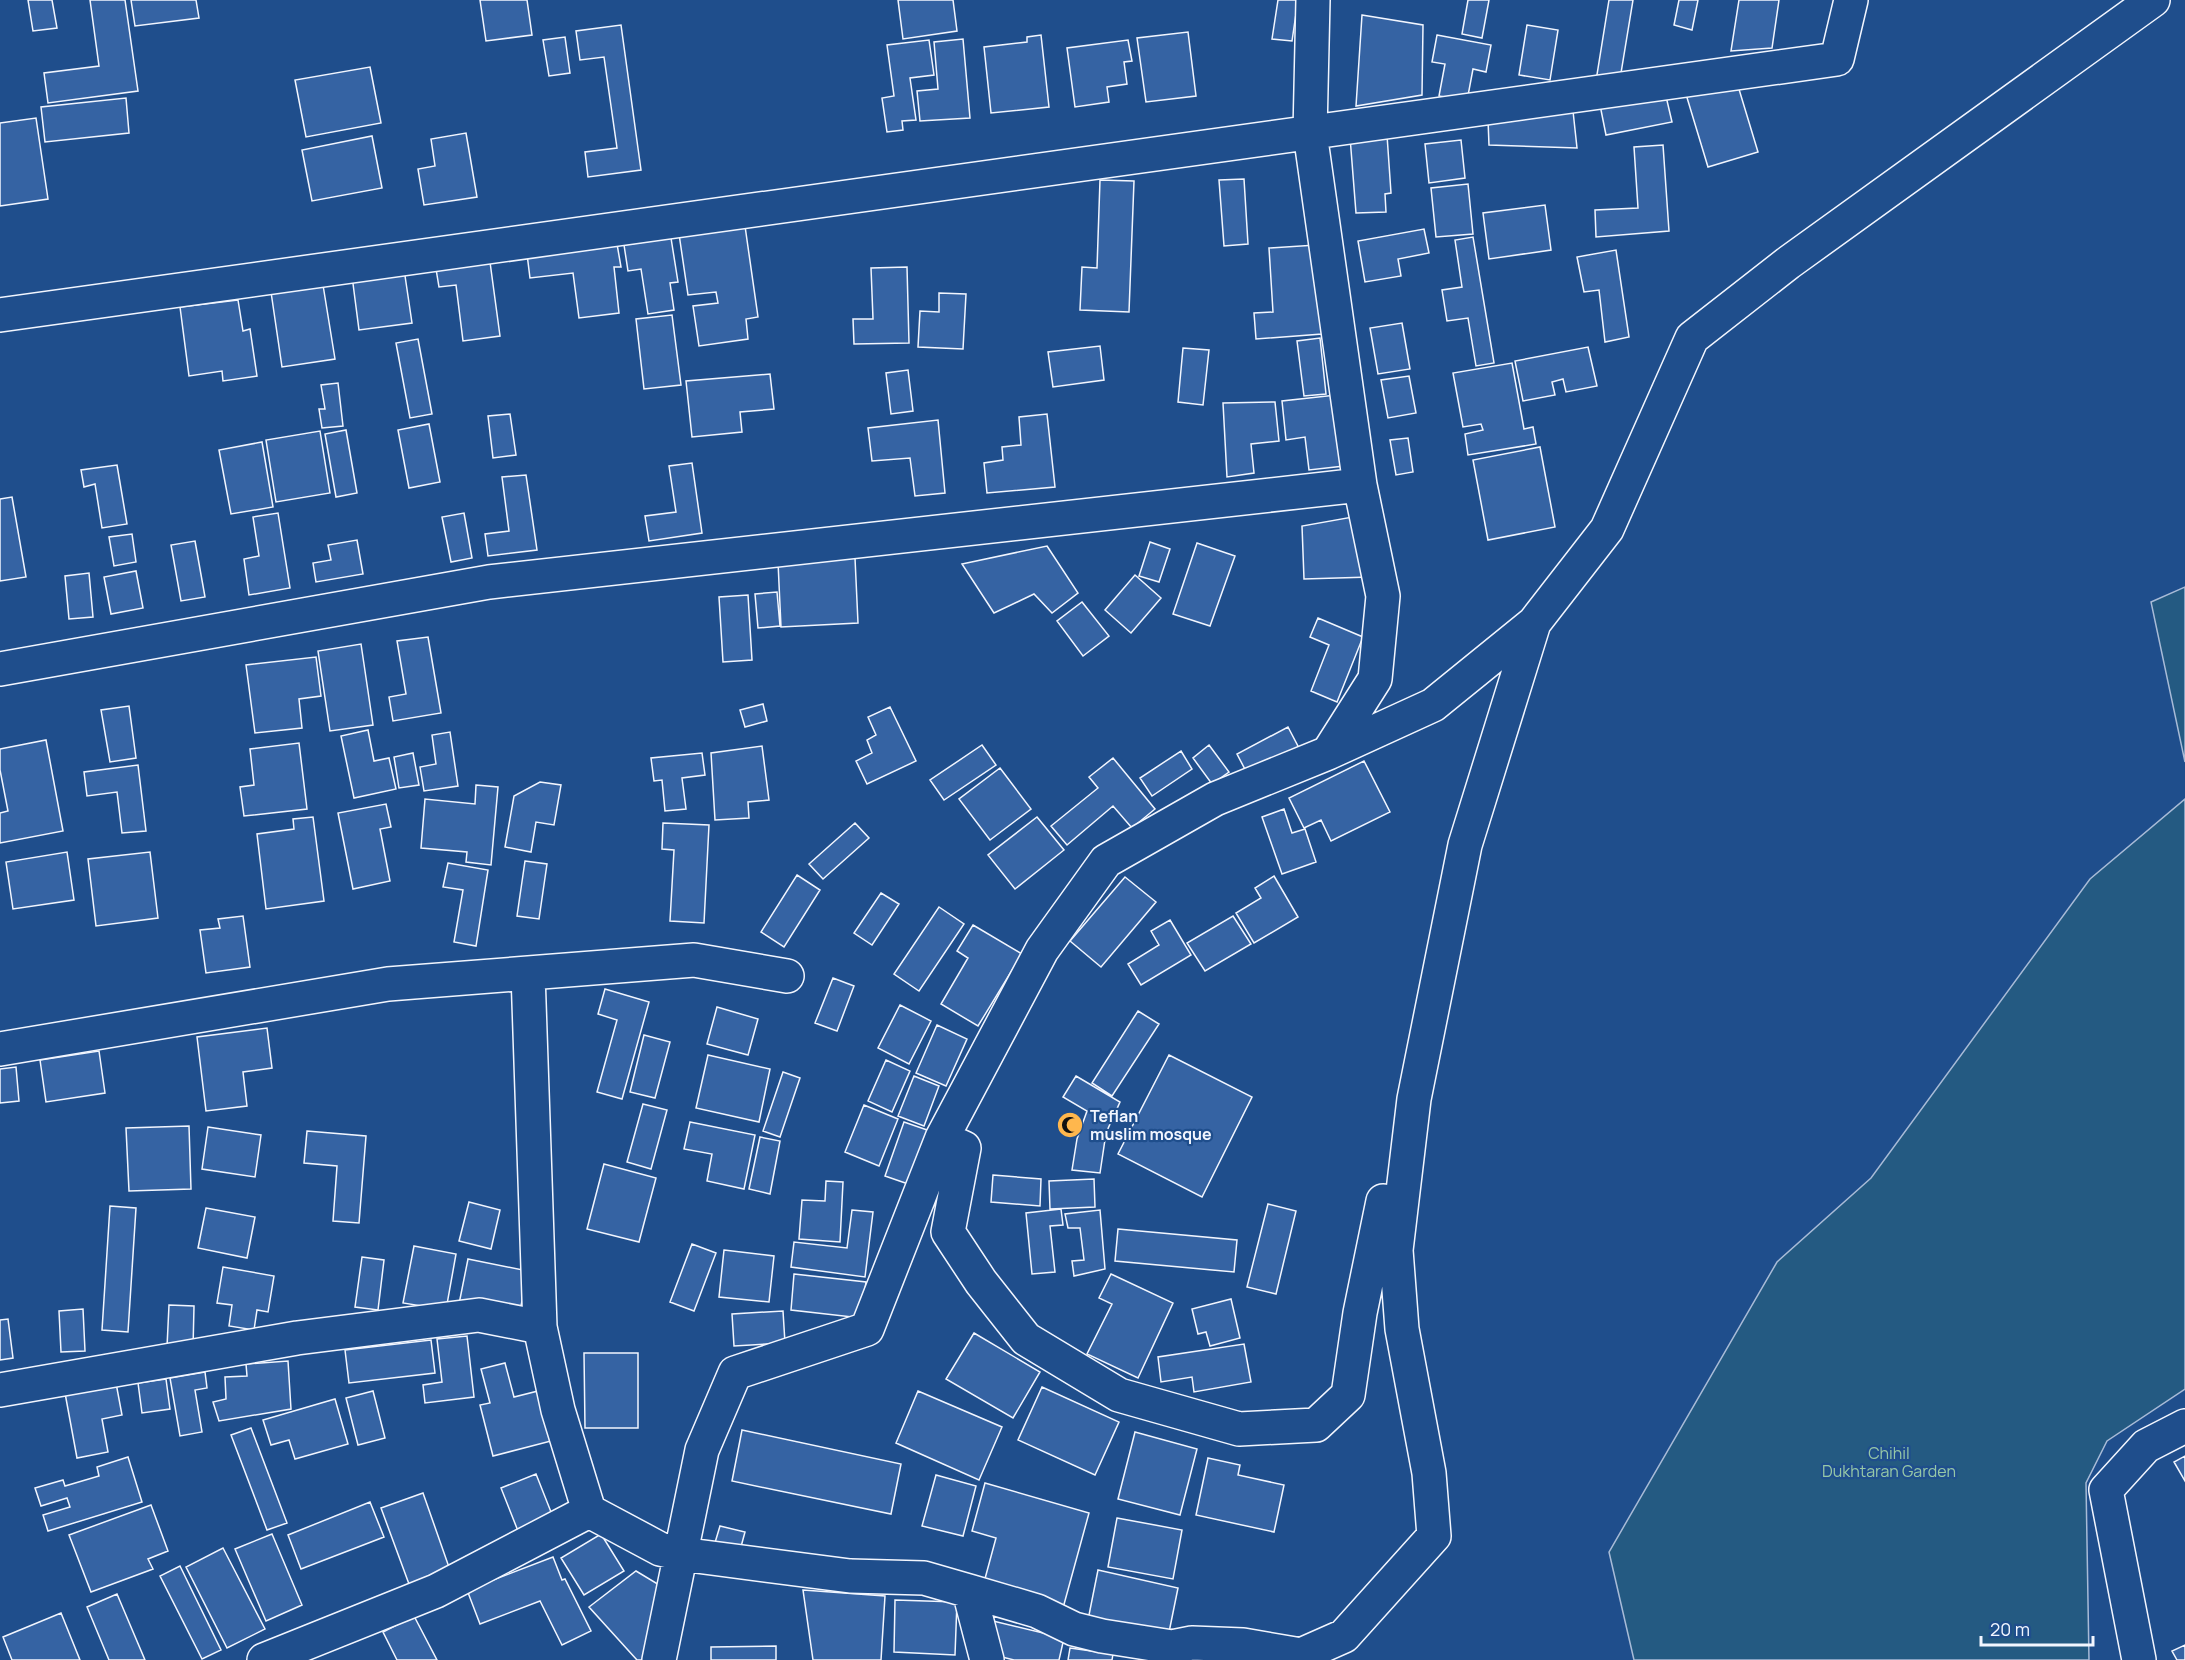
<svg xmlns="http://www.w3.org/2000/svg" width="2185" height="1660" viewBox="0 0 2185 1660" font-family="Manrope,sans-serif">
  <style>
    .green { fill: #245a82; stroke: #a8bbd7; stroke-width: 1.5 }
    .building { fill: #3563a3; stroke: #f2f6ff; stroke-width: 1.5 }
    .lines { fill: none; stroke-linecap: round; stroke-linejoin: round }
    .minor-casing { stroke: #f2f6ff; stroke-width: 36 }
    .minor { stroke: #1f4e8c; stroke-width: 33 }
    .labels { text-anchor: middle; stroke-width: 4.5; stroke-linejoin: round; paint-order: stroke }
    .poi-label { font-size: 16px; font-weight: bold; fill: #f2f6ff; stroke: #1f4e8c; text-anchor: start }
    .park-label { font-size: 16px; fill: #97c8a6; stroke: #1f4e8c }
  </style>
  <rect width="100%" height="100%" fill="#1f4e8c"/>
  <path class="green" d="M2185 587V762L2151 602Z
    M2185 799V1389L2107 1441 2086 1483 2089 1660H1634L1609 1552 1777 1262 1871 1178 2090 879Z"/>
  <path class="building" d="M28 0H52L57 28 33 31Z
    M90 0H125L138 91 48 103 44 73 99 66Z
    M131 0H196L199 18 135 26Z
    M480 0H527L532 35 486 41Z
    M898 0H953L957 31 903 39Z
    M1278 0H1298L1292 41 1272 39Z
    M1468 0H1489L1482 38 1462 34Z
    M1609 0H1633L1620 79 1596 81Z
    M1679 0H1698L1692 30 1674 25Z
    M1739 0H1779L1772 48 1731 51Z
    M1362 15 1423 25 1422 95 1356 106Z
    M621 25 641 170 588 177 585 152 617 148 604 57 580 60 576 31Z
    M1527 25 1558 30 1550 80 1519 75Z
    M1188 32 1196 96 1146 102 1137 38Z
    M1041 35 1049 107 991 113 984 47 1027 42V37Z
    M1437 35 1491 45 1486 72 1473 69 1467 101 1439 96 1445 64 1432 62Z
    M565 37 570 73 549 76 543 40Z
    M963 39 970 118 920 121 917 91 938 89 934 42Z
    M929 40 934 75 910 78 916 120 902 121 903 130 887 132 882 98 894 96 887 45Z
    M1128 40 1132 61 1124 62 1127 84 1107 87 1109 102 1075 107 1067 48Z
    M370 67 381 123 306 137 295 80Z
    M1735 76 1758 152 1708 167 1685 91Z
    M1665 92 1672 122 1606 135 1600 105Z
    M126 98 129 133 45 142 41 107Z
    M1573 111 1577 148 1489 145 1488 120Z
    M36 118 48 199 0 206V123Z
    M466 133 477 197 424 205 418 169 435 166 431 139Z
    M1387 135 1391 193 1385 194 1386 212 1356 213 1350 137Z
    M372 136 382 188 312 201 302 150Z
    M1461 140 1465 178 1429 183 1425 144Z
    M1663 145 1669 231 1596 237 1595 210 1638 208 1634 147Z
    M1244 179 1248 244 1224 246 1219 180Z
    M1100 180 1134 181 1129 312 1080 310 1082 267 1097 268Z
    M1468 184 1473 234 1436 237 1431 188Z
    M1545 205 1551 250 1489 259 1483 213Z
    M745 226 758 317 746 319 748 339 699 346 693 306 718 303 716 292 688 295 679 234Z
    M1424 229 1429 253 1398 259 1401 276 1365 282 1358 241Z
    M1473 237 1494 363 1476 366 1468 318 1447 321 1442 290 1462 287 1455 240Z
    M671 238 678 282 670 283 674 310 648 314 641 269 628 271 624 245Z
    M617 244 621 267H614L619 313 579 318 573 273 530 278 527 254Z
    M1316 245 1322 334 1256 339 1254 313 1273 312 1269 248Z
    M1616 250 1629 337 1605 342 1599 290 1584 292 1577 257Z
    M490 262 500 336 463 341 456 285 439 287 436 269Z
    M907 267 909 343 854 344 853 319H873L871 268Z
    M404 269 412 323 359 330 352 276Z
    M323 285 335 359 282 367 271 292Z
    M939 293 966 294 963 349 918 347 920 311 939 312Z
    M238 300 243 331 250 329 257 376 223 381 222 371 189 376 180 307Z
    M672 315 681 385 644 389 636 319Z
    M1402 323 1410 369 1378 374 1370 328Z
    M1320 338 1326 394 1304 396 1297 341Z
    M418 339 432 414 410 418 396 343Z
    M1100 346 1104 380 1053 387 1048 352Z
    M1588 347 1597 386 1566 392 1563 379 1552 382 1555 395 1523 401 1515 361Z
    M1183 348 1209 350 1203 405 1178 402Z
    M1512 363 1524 429 1533 427 1536 444 1468 455 1465 434 1483 430 1481 424 1463 427 1453 373Z
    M908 370 913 411 891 414 886 373Z
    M770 374 774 409 740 412 742 432 692 437 686 381Z
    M1409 376 1416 413 1388 418 1381 380Z
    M338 383 343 426 322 428 319 409H325L321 385Z
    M1336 395 1344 466 1309 470 1305 437 1286 440 1282 401Z
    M1275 402 1279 441 1251 444 1254 473 1227 477 1223 403Z
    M510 414 516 455 493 458 488 416Z
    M1047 414 1055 487 987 493 984 463 1003 460 1002 447 1021 445 1019 417Z
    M938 420 945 493 915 496 910 458 872 461 868 428Z
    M429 424 440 482 409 488 398 430Z
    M346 430 357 493 336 497 325 434Z
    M320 431 330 493 276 502 266 440Z
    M1408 438 1413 472 1396 475 1390 440Z
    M262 442 273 507 231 514 219 450Z
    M1540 447 1555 527 1488 540 1473 460Z
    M692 463 702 533 649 541 645 516 676 512 669 466Z
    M117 465 127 524 102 528 95 484 84 487 81 470Z
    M526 475 537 550 488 556 485 534 509 531 502 477Z
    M12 497 26 577 0 581V499Z
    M278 513 290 588 249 595 244 559 259 556 253 517Z
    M464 513 472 558 451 562 442 517Z
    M1358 516 1370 577 1304 579 1302 526Z
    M132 534 136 562 114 566 109 537Z
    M357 540 363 574 316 582 313 563 331 560 328 545Z
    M195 541 205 597 181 601 171 545Z
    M1150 542 1170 549 1159 582 1139 576Z
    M1197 543 1235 556 1210 626 1173 614Z
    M1047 546 1078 593 1052 613 1034 594 994 613 962 564Z
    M855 558 858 623 781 627 778 562Z
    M136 571 143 608 111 614 104 577Z
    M89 573 93 617 69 619 65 576Z
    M1135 575 1161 598 1131 633 1105 610Z
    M777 592 780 626 758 628 755 594Z
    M748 595 752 660 723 662 719 597Z
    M1082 602 1109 636 1083 656 1057 621Z
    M1318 618 1363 637 1337 702 1311 691 1329 645 1310 637Z
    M428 637 441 713 393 721 389 697 406 694 397 641Z
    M361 644 373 725 330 731 318 651Z
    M316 657 321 696 299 699 302 728 255 733 246 665Z
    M763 704 767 721 745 727 740 710Z
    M129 706 136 758 110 762 101 710Z
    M890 707 916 761 867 784 856 761 872 753 867 740 876 735 868 717Z
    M1288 727 1300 750 1249 777 1237 754Z
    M368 730 374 761 389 758 396 789 354 798 341 736Z
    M450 732 458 786 424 791 420 767 436 764 432 735Z
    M46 740 63 831 0 843V813L8 811 0 770V749Z
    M299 743 307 809 244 816 240 787 254 785 250 749Z
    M982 745 996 765 944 800 930 780Z
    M1209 745 1229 772 1212 784 1193 758Z
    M762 746 769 800 748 802 749 818 715 820 711 753Z
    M1181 751 1192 769 1152 796 1140 778Z
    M413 753 419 785 399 788 394 757Z
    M702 753 705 775 682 778 686 809 665 811 662 780 654 781 651 758Z
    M1113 758 1155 809 1132 828 1113 806 1067 845 1051 826 1098 788 1089 777Z
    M1364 761 1390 812 1331 841 1321 820 1304 828 1289 798Z
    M138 765 146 831 122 833 117 792 87 796 84 772Z
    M1000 768 1031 809 990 840 959 799Z
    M540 782 561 785 554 825 536 822 531 852 505 847 514 796Z
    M476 785 498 787 491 865 466 862 467 852 421 848 425 799 475 804Z
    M386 804 391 827 380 829 390 881 353 889 338 813Z
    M1284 809 1292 833 1305 829 1316 862 1282 874 1262 817Z
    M313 817 324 901 266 909 257 834 294 829 293 819Z
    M1037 817 1064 850 1015 889 988 855Z
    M663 823 709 825 704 923 670 921 674 850 662 849Z
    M855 823 869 838 823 879 809 864Z
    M67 852 74 900 13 909 6 862Z
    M150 852 158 918 96 926 88 859Z
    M525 861 547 864 539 919 517 916Z
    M448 863 488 870 476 946 454 942 463 890 443 887Z
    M797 875 820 890 784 947 761 932Z
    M1274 876 1298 917 1254 943 1236 913 1261 898 1255 888Z
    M1125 877 1156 902 1101 967 1070 941Z
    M881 893 899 904 872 945 854 933Z
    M939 907 964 924 919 991 894 974Z
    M243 916 250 967 206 973 200 930 220 928 218 919Z
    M1233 916 1251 944 1205 971 1187 943Z
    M1170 920 1191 955 1141 985 1128 964 1159 945 1151 931Z
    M973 925 1022 954 978 1026 941 1004 968 958 957 951Z
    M833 978 854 986 837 1031 815 1023Z
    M605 989 649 1002 622 1099 597 1092 617 1020 598 1014Z
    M900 1005 931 1021 909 1064 878 1048Z
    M717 1007 758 1019 748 1055 707 1044Z
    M1138 1011 1159 1024 1112 1096 1092 1083Z
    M937 1025 967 1039 946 1086 916 1073Z
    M267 1028 272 1068 243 1072 247 1106 206 1111 197 1037Z
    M644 1035 670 1042 655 1098 630 1092Z
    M99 1051 105 1093 46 1102 40 1060Z
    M708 1055 770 1069 759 1122 696 1108Z
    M1169 1055 1252 1097 1202 1197 1118 1154Z
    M886 1060 910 1071 892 1112 868 1101Z
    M16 1067 19 1101 0 1103V1069Z
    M783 1072 800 1078 780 1137 763 1131Z
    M914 1076 939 1086 924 1126 898 1116Z
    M1076 1076 1120 1102 1106 1133 1100 1173 1072 1170 1077 1139 1087 1111 1063 1097Z
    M643 1104 667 1110 651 1169 627 1162Z
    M864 1105 898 1119 879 1166 845 1152Z
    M690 1122 755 1135 744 1189 707 1181 712 1154 684 1149Z
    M904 1122 933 1132 914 1186 885 1176Z
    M189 1126 191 1189 129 1191 126 1128Z
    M208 1127 261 1135 255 1177 202 1169Z
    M307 1131 366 1136 359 1223 333 1221 337 1166 304 1163Z
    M760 1137 780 1141 770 1194 749 1189Z
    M604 1164 656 1178 639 1242 587 1229Z
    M993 1175 1041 1179 1040 1206 991 1202Z
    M1094 1179 1095 1207 1050 1209 1049 1181Z
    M826 1181 843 1182 840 1242 799 1239 802 1200 825 1201Z
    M469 1202 500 1210 491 1249 459 1241Z
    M1268 1204 1296 1211 1276 1294 1247 1287Z
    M110 1206 136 1208 128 1332 102 1330Z
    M206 1208 255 1217 247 1258 198 1248Z
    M1061 1209 1063 1225 1050 1226 1055 1272 1032 1274 1026 1213Z
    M852 1210 873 1212 865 1277 791 1267 794 1242 847 1248Z
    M1100 1210 1105 1269 1074 1276 1072 1261 1084 1260 1080 1228H1068L1065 1214Z
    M1118 1229 1237 1240 1234 1272 1115 1261Z
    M692 1244 716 1253 694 1311 670 1302Z
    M414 1246 456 1254 446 1310 403 1303Z
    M724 1250 774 1256 769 1302 719 1297Z
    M362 1257 384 1260 378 1310 355 1307Z
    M468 1259 528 1271 519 1316 459 1304Z
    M223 1267 274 1276 268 1312 257 1310 254 1330 229 1326 232 1305 217 1303Z
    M794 1274 866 1282 861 1318 791 1310Z
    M1111 1274 1173 1303 1138 1378 1087 1354 1112 1304 1099 1298Z
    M1231 1299 1240 1338 1210 1346 1206 1332 1198 1334 1192 1309Z
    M169 1305 194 1306 193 1349 167 1347Z
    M83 1309 85 1351 61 1352 59 1311Z
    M783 1311 785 1343 734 1346 732 1314Z
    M8 1319 13 1358 0 1360V1320Z
    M974 1333 1040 1372 1013 1418 946 1379Z
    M467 1336 474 1397 425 1403 423 1385 442 1382 437 1339Z
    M431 1340 435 1373 349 1383 345 1350Z
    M1244 1344 1251 1382 1194 1392 1192 1377 1161 1382 1158 1357Z
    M584 1353H638V1428H585Z
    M288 1361 291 1409 219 1421 213 1402 226 1399 225 1377 247 1376 246 1364Z
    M505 1363 514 1397 538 1391 551 1441 493 1456 480 1405 490 1403 481 1369Z
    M205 1372 207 1388 195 1390 202 1432 180 1436 170 1378Z
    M166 1379 170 1409 142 1413 138 1383Z
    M116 1383 122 1415 102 1419 108 1452 77 1458 65 1393Z
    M1042 1387 1119 1422 1095 1475 1018 1440Z
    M373 1391 385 1438 358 1445 346 1398Z
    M918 1391 1002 1427 979 1480 896 1443Z
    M335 1399 348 1444 295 1459 289 1440 271 1445 263 1420Z
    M251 1428 287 1523 267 1530 231 1435Z
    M742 1430 901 1464 891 1514 732 1481Z
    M1135 1432 1197 1449 1180 1515 1118 1499Z
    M2185 1456V1481L2174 1462Z
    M128 1457 142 1502 48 1531 43 1515 70 1507 67 1498 41 1506 35 1488 63 1480 65 1486 99 1476 97 1467Z
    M1208 1458 1240 1465 1238 1475 1284 1485 1274 1532 1196 1515Z
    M536 1474 553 1517 518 1531 501 1488Z
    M936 1475 976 1486 963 1536 922 1526Z
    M985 1483 1089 1513 1063 1608 983 1586 996 1538 972 1531Z
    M423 1493 450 1570 409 1584 381 1508Z
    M370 1502 384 1537 301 1569 288 1535Z
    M151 1505 168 1551 148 1559 153 1569 91 1592 69 1535Z
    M1117 1518 1182 1530 1173 1579 1108 1567Z
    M720 1526 745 1532 739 1554 714 1546Z
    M272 1534 302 1605 266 1621 235 1549Z
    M601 1534 624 1571 584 1595 561 1558Z
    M223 1548 265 1629 227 1648 186 1567Z
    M553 1557 562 1580 565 1579 591 1631 562 1645 540 1601 480 1624 467 1590Z
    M180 1566 221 1650 202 1659 160 1576Z
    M1098 1570 1178 1588 1166 1647 1086 1630Z
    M636 1571 671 1592 645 1660H637L589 1607Z
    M803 1590 885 1596 881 1660H813Z
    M117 1594 145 1660H109L87 1607Z
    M895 1600 957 1602 955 1655 894 1652Z
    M61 1613 80 1660H12L3 1637Z
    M414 1616 437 1660H397L383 1632Z
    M993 1621 1064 1638 1059 1660H1014L986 1653Z
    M2185 1645V1660H2177L2172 1651Z
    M776 1646V1660H711V1647Z
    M1070 1648 1113 1654 1112 1660H1068Z"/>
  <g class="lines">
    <g class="minor-casing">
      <path id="minor" d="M0 315 1837 59 1851 0
        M0 669 489 582 1360 485
        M1328 753 1433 705 1534 623 1607 529 1692 338 1788 263 2153 0
        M528 973 540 1327 558 1410 589 1511
        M0 1049 388 984 694 960 787 976
        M942 1138 964 1148 948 1232 981 1282 1026 1339 1119 1395 1239 1429 1316 1425 1348 1395 1360 1313 1383 1201
        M0 1390 297 1338 479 1315 540 1327
        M589 1511 660 1549 681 1554 850 1576 924 1578 969 1591 987 1660
        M969 1591 1037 1611 1074 1629 1102 1636 1172 1647 1192 1643 1243 1645 1301 1655 1344 1636 1434 1536 1429 1473 1402 1329 1396 1250 1414 1099 1465 845 1534 623
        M264 1660 436 1591 589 1511
        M659 1660 702 1450 735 1373 867 1329 942 1138 1042 950 1106 861 1215 799 1328 753 1375 679 1383 596 1360 485 1310 133 1313 0
        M2139 1660 2106 1490 2146 1446 2185 1426"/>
    </g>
    <use href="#minor" class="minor"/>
  </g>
  <defs>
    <g id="mosque-disc" transform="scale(1.35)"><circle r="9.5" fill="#ffb74d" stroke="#1f4e8c"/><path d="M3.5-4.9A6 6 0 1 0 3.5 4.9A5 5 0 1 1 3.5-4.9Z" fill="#111"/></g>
  </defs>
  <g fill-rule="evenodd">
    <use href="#mosque-disc" x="1070" y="1125"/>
  </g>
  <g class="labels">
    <g class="poi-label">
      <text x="1090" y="1122">Teflan<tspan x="1090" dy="18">muslim mosque</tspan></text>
    </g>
    <g class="park-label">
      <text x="1889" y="1459">Chihil<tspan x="1889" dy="18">Dukhtaran Garden</tspan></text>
    </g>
  </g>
  <path d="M1981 1636v9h112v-9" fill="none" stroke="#f2f6ff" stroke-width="3"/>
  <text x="1990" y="1636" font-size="18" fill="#f2f6ff" stroke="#1f4e8c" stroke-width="4.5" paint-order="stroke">20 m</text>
</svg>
